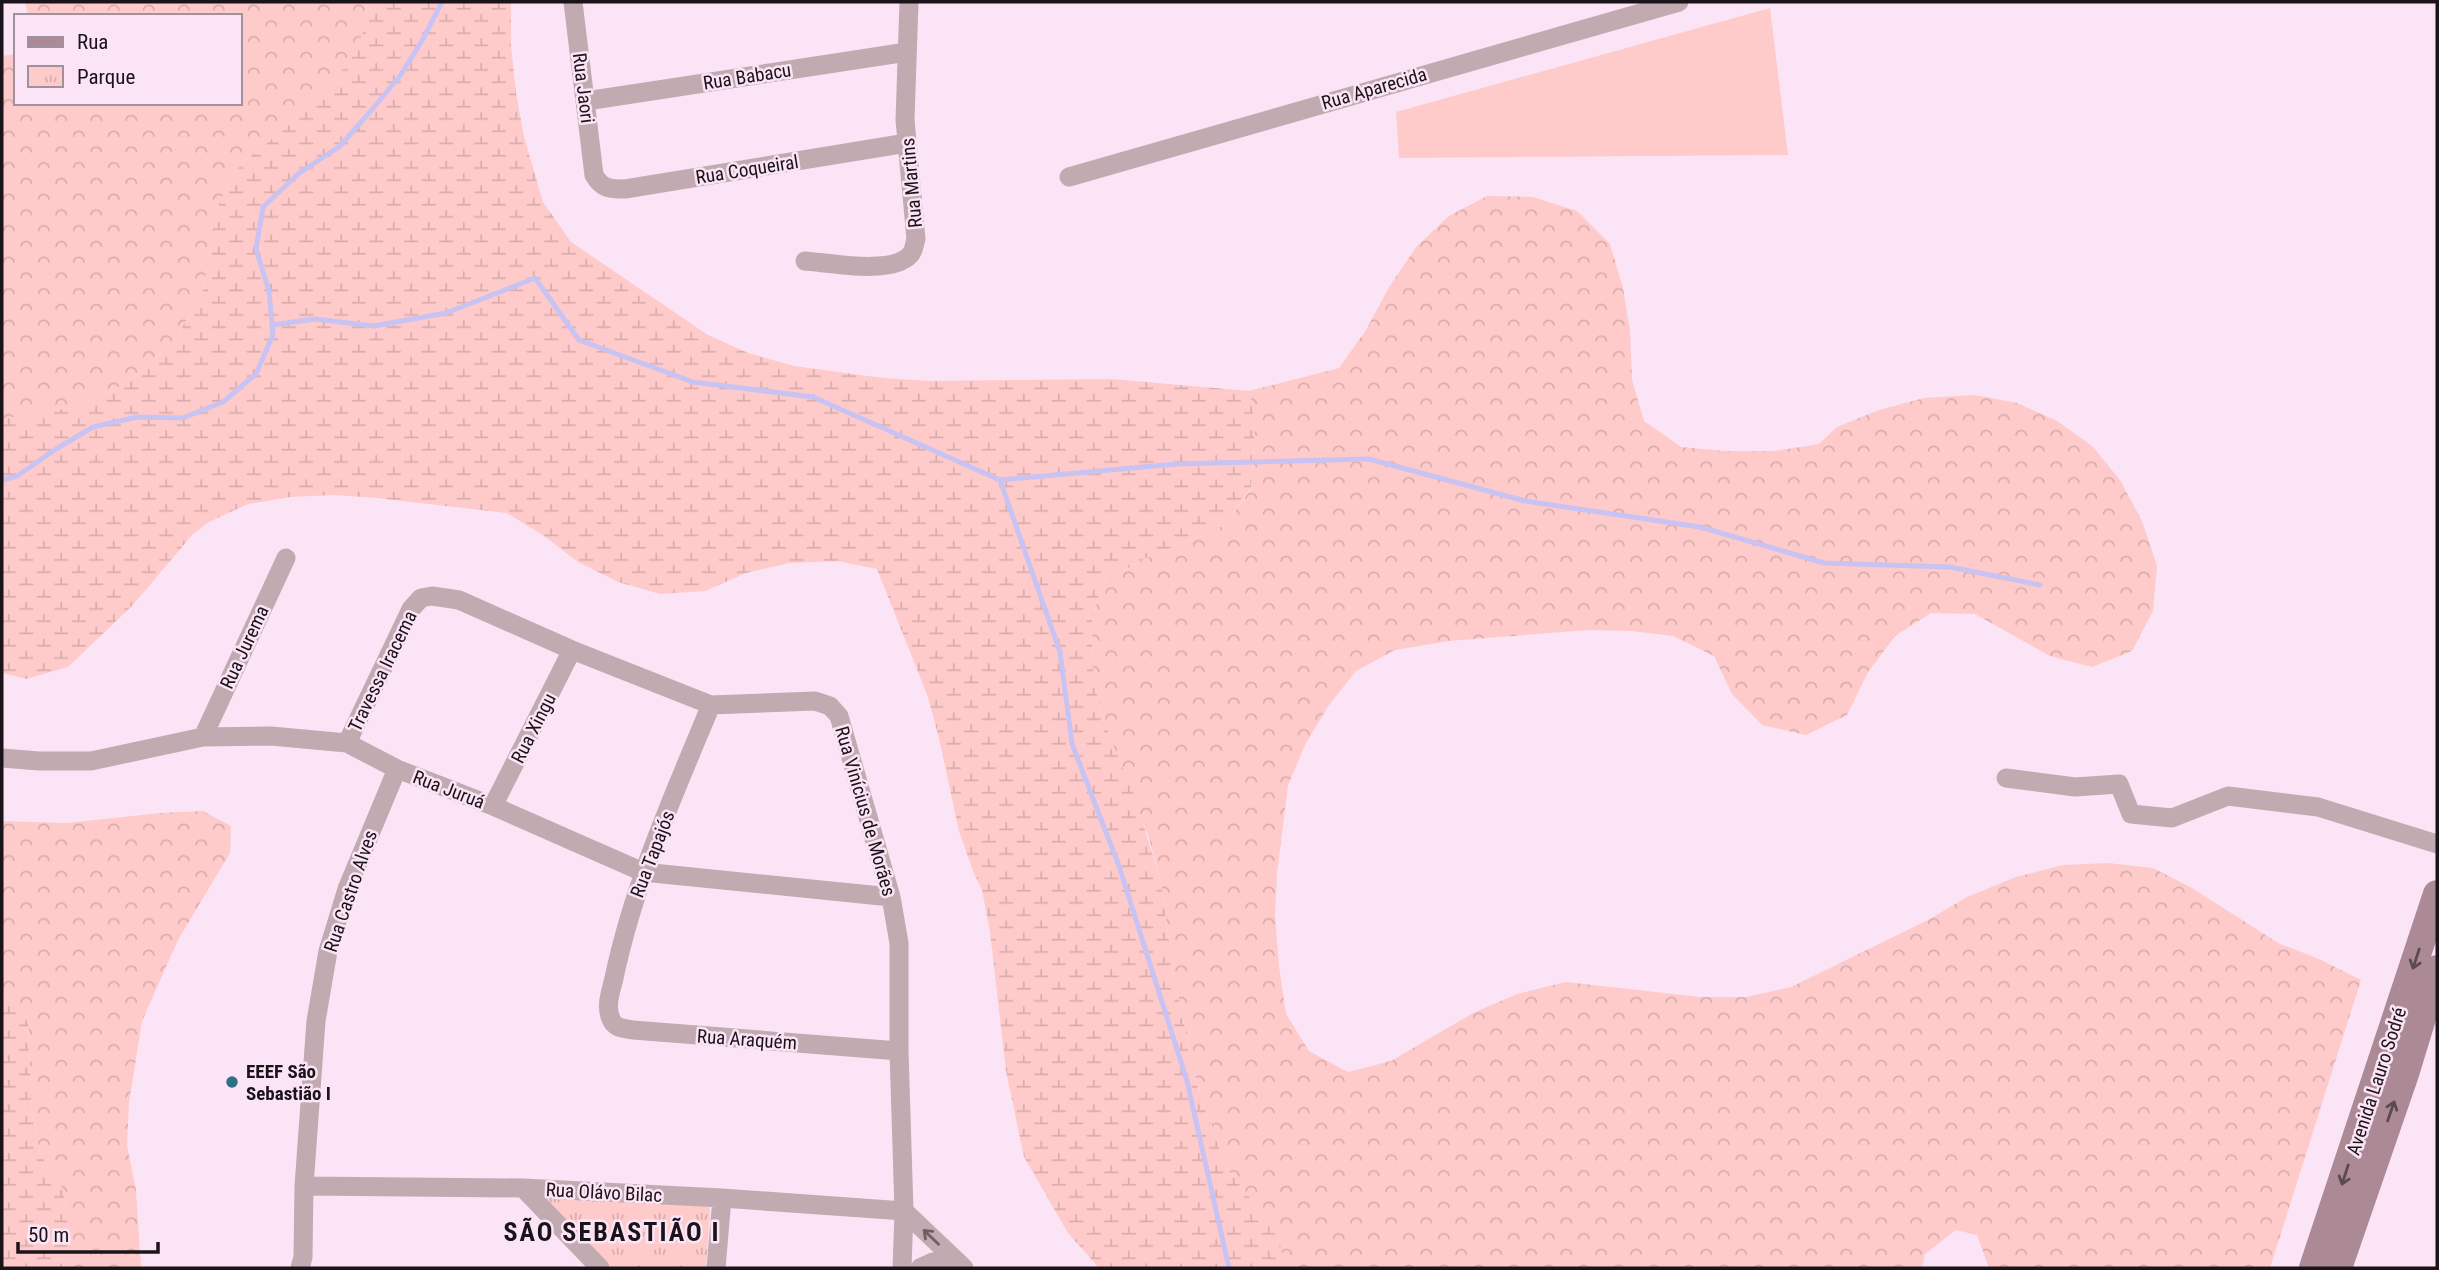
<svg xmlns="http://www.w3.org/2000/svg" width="2439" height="1270" viewBox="0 0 2439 1270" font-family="'Roboto Condensed',sans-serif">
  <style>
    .grass { fill: #fecbca }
    .forest { fill: url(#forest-crowns) }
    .wetland { fill: url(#wetland-marsh) }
    .park { fill: url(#park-tufts) }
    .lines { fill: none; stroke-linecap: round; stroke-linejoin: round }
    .stream { stroke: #c8c3f2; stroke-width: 5 }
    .street { stroke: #c2aab1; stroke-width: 19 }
    .secondary { stroke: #ac8a95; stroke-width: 28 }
    .oneway { stroke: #5c4951 }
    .oneway2 { stroke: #6e5e65 }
    .poi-dot { fill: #2f7084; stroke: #fbe4f5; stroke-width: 2.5 }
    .labels { text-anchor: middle; stroke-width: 5; stroke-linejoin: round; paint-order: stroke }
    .street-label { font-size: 19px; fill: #1a1319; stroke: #fbe4f5 }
    .poi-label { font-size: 19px; font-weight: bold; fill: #1a1319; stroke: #fbe4f5; text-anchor: start }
    .district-label { font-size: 26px; font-weight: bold; letter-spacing: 2px; fill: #1a1319; stroke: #fbe4f5 }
  </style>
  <defs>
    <pattern id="forest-crowns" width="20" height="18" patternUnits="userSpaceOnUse" patternTransform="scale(1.75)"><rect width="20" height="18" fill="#fecbca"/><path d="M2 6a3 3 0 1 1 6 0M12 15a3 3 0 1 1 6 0" fill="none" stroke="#d9adad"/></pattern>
    <pattern id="wetland-marsh" width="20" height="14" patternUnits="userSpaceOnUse" patternTransform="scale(1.75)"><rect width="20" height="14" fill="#fecbca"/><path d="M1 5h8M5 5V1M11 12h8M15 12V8" fill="none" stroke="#d9adad"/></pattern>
    <pattern id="park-tufts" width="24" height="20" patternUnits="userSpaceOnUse" patternTransform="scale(1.75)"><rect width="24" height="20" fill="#fecbca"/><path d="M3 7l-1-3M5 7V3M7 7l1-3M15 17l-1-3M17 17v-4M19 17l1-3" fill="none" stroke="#d9adad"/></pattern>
  </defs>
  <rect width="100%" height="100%" fill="#fbe4f5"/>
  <path class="grass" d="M1770 8 1788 155 1399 158 1396 112Z"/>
  <path class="forest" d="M25 2H366L367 23 351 62 287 127 240 165 219 203 203 290 178 335 146 369 109 393 66 408 23 417 2 418V56L16 54V103H240V16H28Z
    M1487 196 1533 197 1577 211 1610 244 1623 288 1630 331 1632 380 1644 421 1681 447 1725 451H1774L1819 444 1837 427 1879 410 1924 398 1975 395 2017 403 2057 421 2092 446 2120 480 2142 521 2157 566 2153 611 2132 651 2092 667 2050 656 1975 614 1931 613 1895 636 1868 672 1847 715 1806 735 1762 725 1732 694 1714 656 1673 636 1631 631 1589 630 1449 641 1395 650 1356 671 1329 705 1306 743 1288 785 1277 873 1275 916 1279 966 1286 1014 1309 1051 1348 1072 1391 1061 1473 1013 1517 994 1566 982 1700 997H1746L1791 987 1930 919 1967 897 2016 877 2063 865 2108 863 2153 868 2192 888 2278 943 2319 959 2361 980 2270 1268H1989L1977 1235 1956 1230 1925 1254 1922 1268H1284L1279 1242 1255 1204 1227 1169 1197 1085 1173 971 1161 882 1149 838 1105 725 1094 684 1091 625 1102 583 1142 560 1225 525 1251 489 1255 422 1249 391 1339 368 1366 330 1389 287 1417 246 1449 216Z
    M203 811 231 826 230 853 178 940 142 1021 129 1102 127 1145 136 1190 141 1268H65L69 1236 64 1191 40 1154 32 1112 28 1022 2 987V821L67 823 160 813Z"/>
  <path class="wetland" d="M366 2H511V46L516 93 524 137 543 202 571 242 708 335 748 353 794 366 883 378 928 381 1111 379 1249 391 1255 422 1251 488 1225 525 1142 560 1102 583 1091 625 1094 684 1105 725 1135 797 1161 882 1173 971 1197 1085 1227 1169 1255 1204 1280 1242 1284 1268H1099L1068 1233 1024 1157 1006 1071 990 932 982 890 973 871 959 831 939 738 928 697 877 569 838 561 789 563 746 573 705 591 660 594 618 582 578 562 544 536 507 513 377 498 334 495 290 497 248 504 209 522 193 534 132 606 68 667 26 679 2 673V418L23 417 66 408 109 393 146 369 178 335 203 290 219 203 240 165 287 127 350 62 367 23Z
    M2 987 28 1022 32 1112 40 1154 64 1191 69 1236 65 1268H2Z"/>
  <path class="park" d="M548 1194 704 1202 710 1209 706 1268H612L544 1201Z"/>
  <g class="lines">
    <path class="stream" d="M272 325 315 319 374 326 446 313 535 278 579 340 693 382 813 397 1000 480 1176 464 1369 459 1525 501 1700 527 1824 563 1950 567 2040 585
      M2 480 17 476 56 449 93 427 137 417 183 418 223 402 256 374 273 335 269 291 256 249 263 207 298 174 340 146 369 113 400 76 423 39 442 2
      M1000 480 1060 652 1072 744 1119 866 1187 1081 1229 1268"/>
    <path class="street" d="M573 2 594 175C602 189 610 189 625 189L907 143
      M586 101 907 52
      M1069 177 1679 2
      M805 261C831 263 892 275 910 255 914 251 914 245 916 239L905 120 909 2
      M711 705C674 794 634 883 614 978 611 991 605 1006 611 1019 615 1029 624 1028 633 1030L899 1051
      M203 737 286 558
      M347 743 411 609 421 598 432 596 459 600 572 650 711 705 815 701 830 706 839 716 891 897 899 943V1051L904 1211 902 1268
      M2 758 39 761H91L203 737 271 736 347 743 397 769 493 806 643 872 891 897
      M2006 778 2075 787 2119 784 2131 814 2172 818 2228 796 2318 807 2437 844
      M493 806 572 650
      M304 1186 523 1188 722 1198 904 1211
      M523 1188 600 1268
      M904 1211 964 1268
      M300 1268 303 1257 304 1186 316 1021 328 951 347 889 397 769
      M716 1268 722 1198
      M920 1268 933 1262 958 1263"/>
    <path class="secondary" d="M2313 1268 2437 894
      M2338 1268 2405 1074 2437 969"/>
  </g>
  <defs><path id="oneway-shaft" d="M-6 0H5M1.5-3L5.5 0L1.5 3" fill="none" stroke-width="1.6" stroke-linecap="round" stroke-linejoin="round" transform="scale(1.75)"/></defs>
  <g class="oneway">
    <use href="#oneway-shaft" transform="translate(2416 959) rotate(108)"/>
    <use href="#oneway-shaft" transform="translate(2391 1111) rotate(-71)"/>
    <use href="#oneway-shaft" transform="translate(2345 1175) rotate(108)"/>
  </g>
  <use class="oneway2" href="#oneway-shaft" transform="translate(931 1237) rotate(-136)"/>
  <circle class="poi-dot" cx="232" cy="1082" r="7"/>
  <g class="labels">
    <g class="street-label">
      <text transform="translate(747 76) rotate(-9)" y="7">Rua Babacu</text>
      <text transform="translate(584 88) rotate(83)" y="7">Rua Jaori</text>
      <text transform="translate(1374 88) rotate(-16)" y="7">Rua Aparecida</text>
      <text transform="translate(747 169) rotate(-9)" y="7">Rua Coqueiral</text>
      <text transform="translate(911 183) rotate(-95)" y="7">Rua Martins</text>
      <text transform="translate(244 647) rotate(-65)" y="7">Rua Jurema</text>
      <text transform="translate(382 671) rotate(-64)" y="7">Travessa Iracema</text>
      <text transform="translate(533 728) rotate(-63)" y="7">Rua Xingu</text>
      <text transform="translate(449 789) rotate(21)" y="7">Rua Juruá</text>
      <text transform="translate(866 811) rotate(74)" y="7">Rua Vinícius de Morães</text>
      <text transform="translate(652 854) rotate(-69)" y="7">Rua Tapajós</text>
      <text transform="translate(350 891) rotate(-71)" y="7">Rua Castro Alves</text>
      <text transform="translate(747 1039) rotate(4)" y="7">Rua Araquém</text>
      <text transform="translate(2376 1081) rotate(-72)" y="7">Avenida Lauro Sodré</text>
      <text transform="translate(604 1192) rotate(3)" y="7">Rua Olávo Bilac</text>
    </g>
    <g class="poi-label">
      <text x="246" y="1078">EEEF São<tspan x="246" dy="22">Sebastião I</tspan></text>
    </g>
    <g class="district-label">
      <text x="612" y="1241">SÃO SEBASTIÃO I</text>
    </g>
  </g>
  <rect width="2439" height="1270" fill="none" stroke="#1a1319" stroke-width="7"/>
  <rect x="14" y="14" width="228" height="91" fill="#fbe4f5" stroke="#a1909d" stroke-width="2"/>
  <rect x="28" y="37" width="35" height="10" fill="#ac8a95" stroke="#a1909d" stroke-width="2"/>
  <text x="77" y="49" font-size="21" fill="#1a1319">Rua</text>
  <rect x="28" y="66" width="35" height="21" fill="url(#park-tufts)" stroke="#a1909d" stroke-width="2"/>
  <text x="77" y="84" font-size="21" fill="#1a1319">Parque</text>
  <path d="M18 1242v10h140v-10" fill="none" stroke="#1a1319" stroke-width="3.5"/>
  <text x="28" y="1242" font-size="21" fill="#1a1319" stroke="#fbe4f5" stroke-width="5" paint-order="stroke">50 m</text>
</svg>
